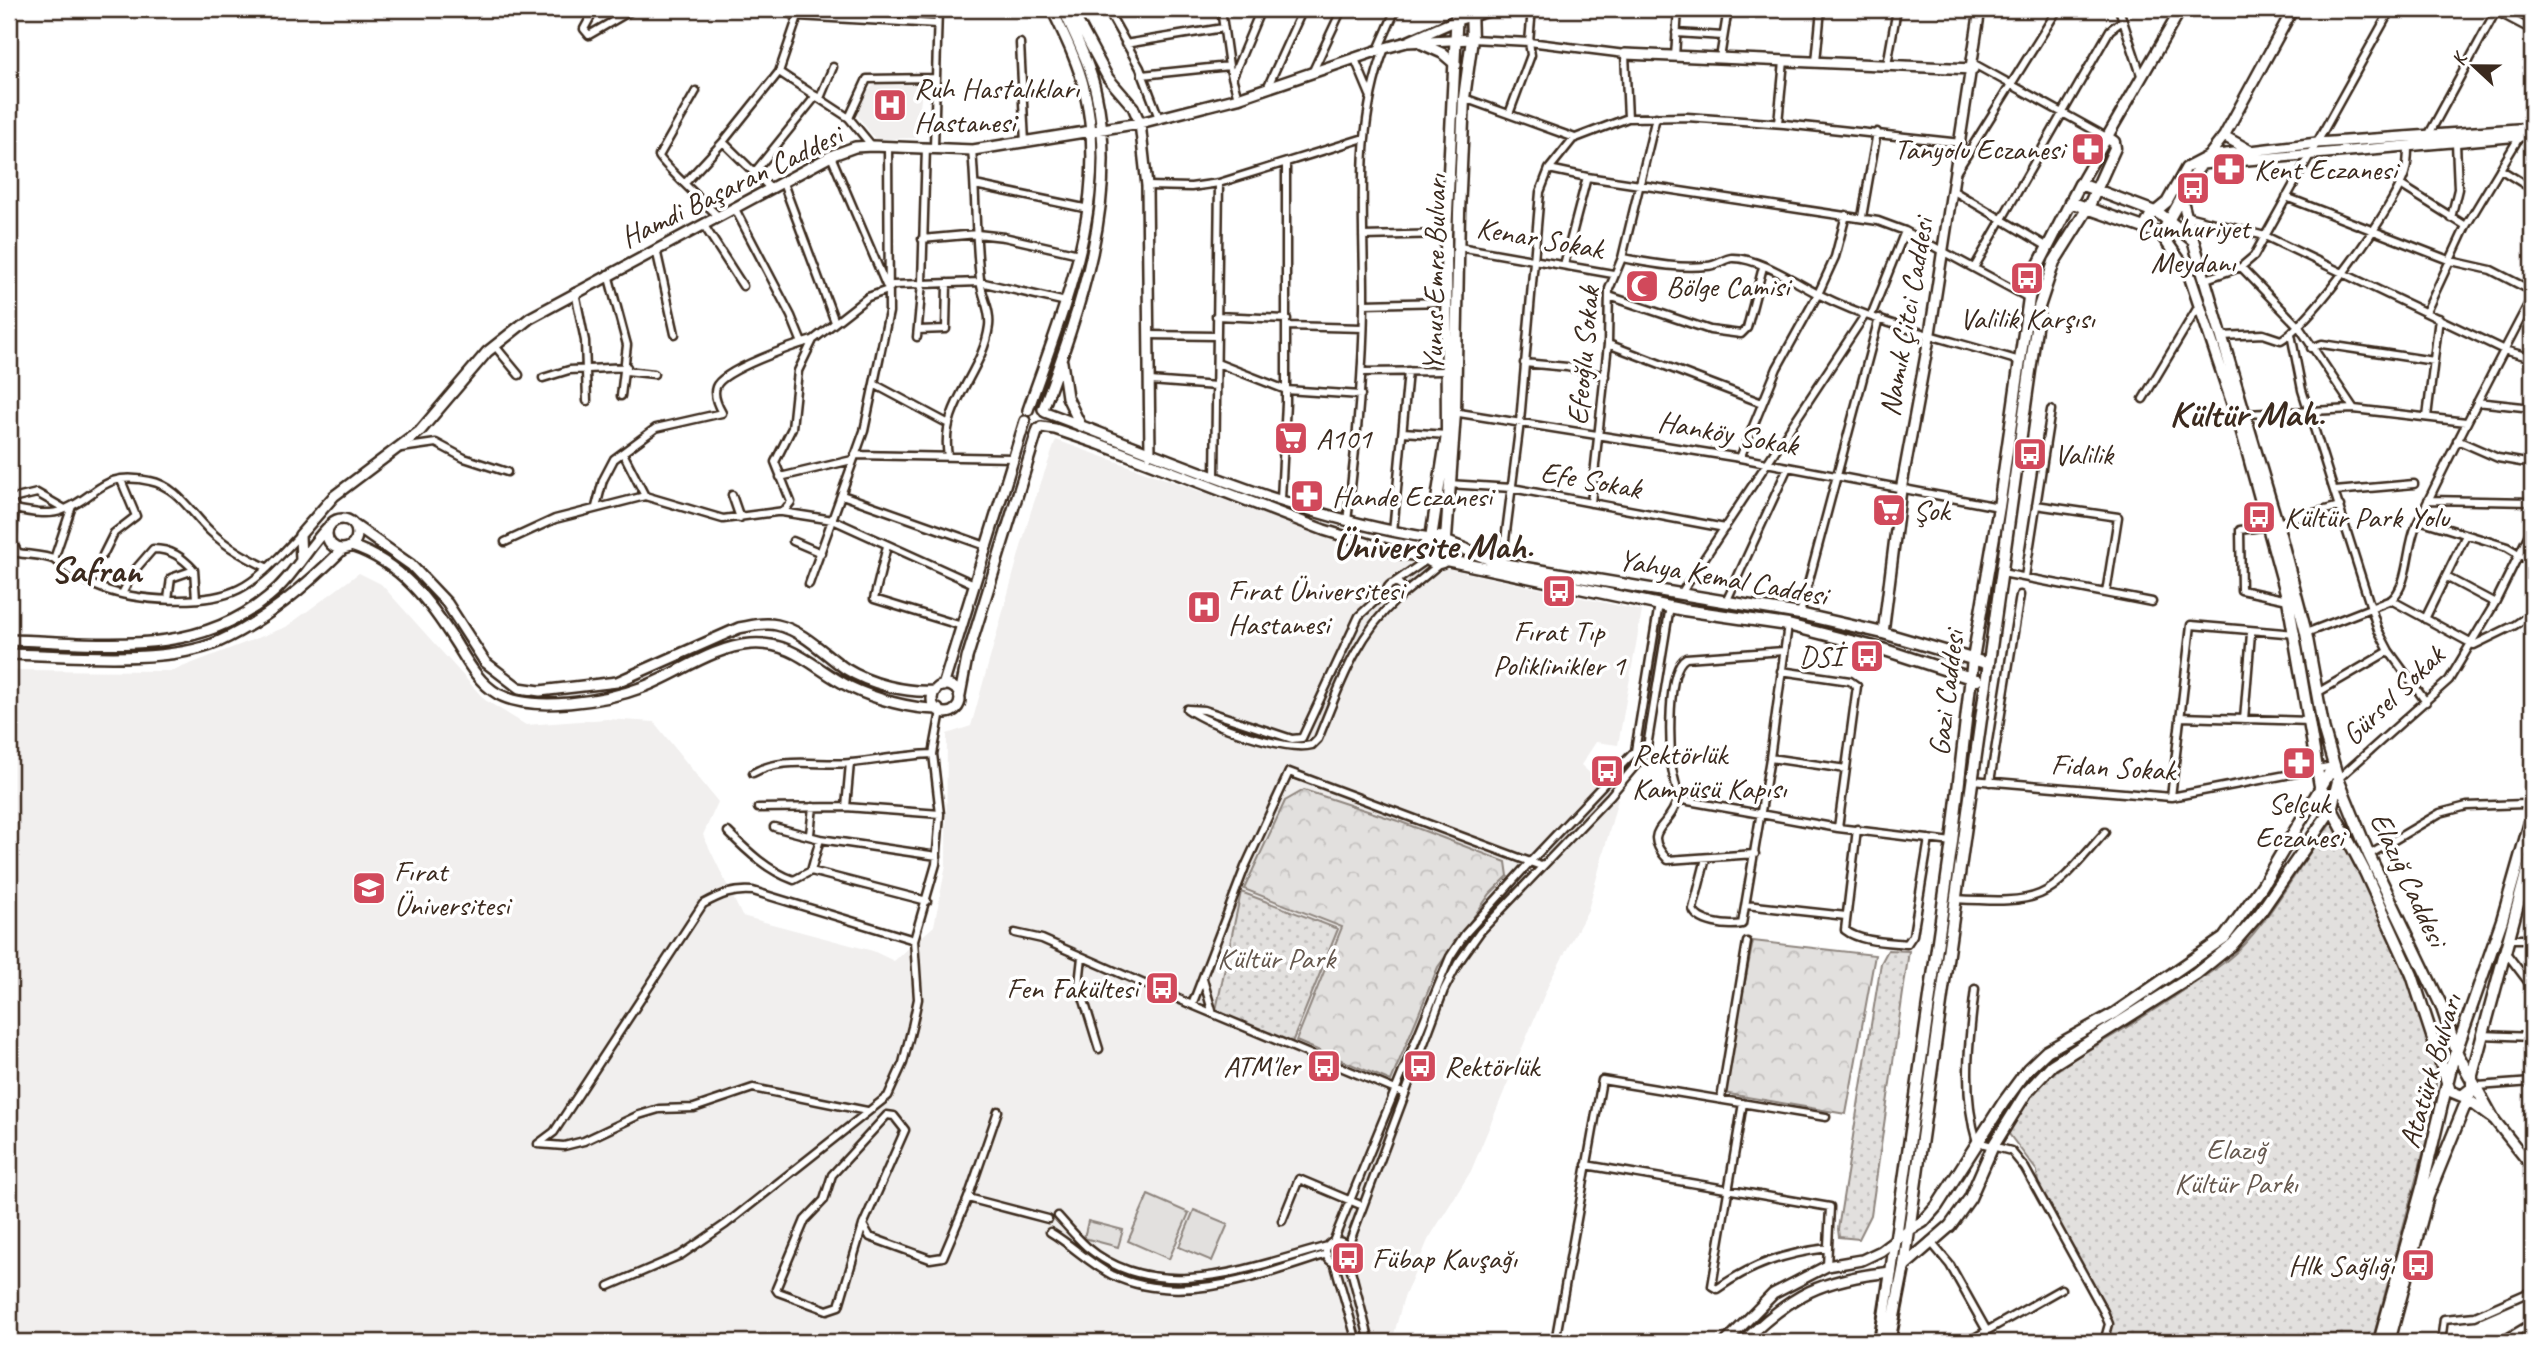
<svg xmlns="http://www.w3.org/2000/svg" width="2541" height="1351" viewBox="0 0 2541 1351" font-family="Caveat,sans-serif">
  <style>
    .built { fill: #f1efee }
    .grass { fill: url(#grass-dots); stroke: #8e857e; stroke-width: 2 }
    .forest { fill: url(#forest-crowns); stroke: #8e857e; stroke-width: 2 }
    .garden { fill: #e2e0de; stroke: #8e857e; stroke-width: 2 }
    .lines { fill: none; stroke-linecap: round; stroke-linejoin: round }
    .street-casing { stroke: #3b2a1e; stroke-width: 11 }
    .secondary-casing { stroke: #3b2a1e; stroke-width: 14 }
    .primary-casing { stroke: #3b2a1e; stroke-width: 15 }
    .highway-casing { stroke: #3b2a1e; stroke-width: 16 }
    .street { stroke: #fff; stroke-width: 6 }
    .secondary { stroke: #fff; stroke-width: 9 }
    .primary { stroke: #fff; stroke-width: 10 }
    .highway { stroke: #fff; stroke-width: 10 }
    .labels { text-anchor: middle; stroke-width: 7; stroke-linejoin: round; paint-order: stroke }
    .poi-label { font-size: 30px; fill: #3b2a1e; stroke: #fff; text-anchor: start }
    .street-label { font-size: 30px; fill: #3b2a1e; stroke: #fff }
    .park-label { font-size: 30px; fill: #65584e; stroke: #fff }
    .district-label { font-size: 37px; font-weight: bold; fill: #3b2a1e; stroke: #fff }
  </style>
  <defs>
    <pattern id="grass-dots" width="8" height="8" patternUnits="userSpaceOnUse" patternTransform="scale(1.75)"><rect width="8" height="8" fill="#e2e0de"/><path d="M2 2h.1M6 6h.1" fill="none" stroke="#c3c0be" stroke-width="1.8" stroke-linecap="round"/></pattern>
    <pattern id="forest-crowns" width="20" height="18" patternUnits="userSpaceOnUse" patternTransform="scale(1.75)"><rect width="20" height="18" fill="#e2e0de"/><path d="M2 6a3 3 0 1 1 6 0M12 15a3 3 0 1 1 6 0" fill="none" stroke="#c3c0be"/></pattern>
  </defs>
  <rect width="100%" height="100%" fill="#fff"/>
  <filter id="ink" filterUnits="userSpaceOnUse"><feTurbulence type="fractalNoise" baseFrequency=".0143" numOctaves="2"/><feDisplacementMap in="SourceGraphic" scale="14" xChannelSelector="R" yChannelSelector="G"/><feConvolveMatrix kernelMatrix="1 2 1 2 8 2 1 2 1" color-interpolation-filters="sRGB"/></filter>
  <g filter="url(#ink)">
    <path class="built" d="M877 82 923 84 916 138 875 139 857 115 864 95Z
      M1056 440 1367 551 1642 611 1618 745 1596 742 1581 765 1618 799 1588 910 1550 981 1471 1171 1428 1240 1403 1300 1392 1342H9V670L172 671 286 627 359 573 381 584 485 700 526 725 607 719 654 722 718 802 703 835 742 916 873 951 894 961 934 926 946 865 947 734 971 726 1031 511Z"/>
    <path class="grass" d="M2332 822 2379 907 2430 1030 2437 1069 2434 1113 2372 1342H2109C2115 1322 2111 1311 2098 1294L2038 1185 2037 1171 2009 1134C2023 1080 2081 1056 2124 1029 2158 1007 2193 986 2226 961 2266 930 2299 863 2332 822Z
      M1241 892 1338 929 1291 1045 1215 1015Z
      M1888 950 1909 951 1871 1215 1859 1239 1839 1237 1838 1229 1881 963Z"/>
    <path class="forest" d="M1304 790 1401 822 1506 862 1508 876 1490 894 1438 967 1391 1081 1296 1041 1342 927 1244 889 1285 801Z
      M1753 941 1875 955 1846 1114 1723 1093Z"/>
    <path class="garden" d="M1148 1195 1189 1213 1169 1259 1128 1241Z
      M1194 1210 1228 1224 1212 1261 1179 1247Z
      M1088 1221 1123 1230 1118 1247 1084 1238Z"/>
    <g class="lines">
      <g class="street-casing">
        <path id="street" d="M595 9 584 29 589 35 634 9
          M776 9 798 16 937 24
          M1107 9 1140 68 1159 118
          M1221 9 1229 66 1238 98
          M2119 9 2142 78
          M2492 9 2532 30
          M1676 33 1723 36
          M1472 39 1529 42 1625 54 1628 118
          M1020 43 1025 143
          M1125 44 1223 28
          M1378 50 1396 9
          M1675 57 1678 9
          M1720 58 1728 9
          M1355 59 1370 95
          M1816 62 1821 9
          M1974 64 2108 138
          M1887 65 1897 9
          M779 72 798 16
          M1312 73 1342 9
          M1142 75 1229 66
          M1233 76 1261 9
          M1268 86 1303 9
          M696 91 659 156C661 163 708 206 718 216
          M820 98 833 67
          M1464 98 1575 138
          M1509 114 1531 55 1529 42 1532 9
          M849 118 867 79 935 78
          M1778 123 1784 61
          M2428 136 2497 9
          M934 147 938 9
          M831 156 886 285
          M1549 169 1587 177
          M2500 169 2532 189
          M1957 171 2058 9
          M754 173 816 96
          M686 182 723 142
          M783 183 835 322
          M2399 184 2466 226
          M975 185 1089 209
          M1147 186 1191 187 1219 183 1364 138
          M770 188 723 142 779 72 849 118 872 146
          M1952 190 2048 247
          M2286 197 2451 261 2491 270 2532 291
          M734 207 791 316 802 343
          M2187 216 2265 236 2504 350 2532 358
          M1862 217 1877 132
          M2451 218 2458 189 2456 143
          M703 224 743 286
          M1363 236 1446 234
          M922 239 977 234 1004 237 1079 254
          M1459 247 1613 274
          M656 249 675 334
          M1622 258C1650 263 1678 269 1707 266 1716 266 1724 259 1732 258 1758 257 1798 284 1820 295 1881 326 1953 340 2019 361
          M1564 265 1587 177 1878 221 1905 231 2029 298
          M2241 267 2299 327 2354 409
          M1974 268 2110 30 2122 21
          M608 274 627 345 621 396
          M2203 280 2241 267 2254 256 2391 9
          M575 292 585 341 587 401
          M1609 296 1710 330 1741 334 1747 328 1763 267
          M1364 304 1445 302
          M2426 312 2466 226 2520 136
          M1216 316 1287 319
          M1871 316 1905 231
          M1286 326 1363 328
          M918 330 946 329 947 283
          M2291 334 2302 390 2378 630 2389 651 2426 702
          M1149 335 1215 336
          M2222 336 2263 334 2281 340C2312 322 2394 208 2405 173 2408 164 2408 155 2408 146
          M917 337 922 283 926 147
          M1608 344 1762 403
          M495 346 519 375
          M2311 348 2322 344 2434 361
          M1217 363 1286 390 1361 395
          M1524 363 1567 367 1605 376
          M626 371 654 374
          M1363 372 1446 371
          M543 378 569 370 627 367
          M1150 381 1216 386
          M874 384 947 423
          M2143 399 2198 307
          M2477 402 2532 408
          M1453 412 1740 458 1999 507
          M2245 414 2354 409 2466 422
          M2427 417 2439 318
          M1403 432 1447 435
          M2457 440 2498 458 2532 464
          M401 448 436 443 464 458 507 472
          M623 453 645 496
          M855 455 1014 458
          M948 456C939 405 983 374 989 326 991 309 981 295 980 279 975 236 976 193 972 150
          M1740 458 1777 368 1818 294 1835 257 1846 215
          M780 477 852 460
          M1215 477 1219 183
          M1448 484 1512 488 1725 528
          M9 491 15 509 12 542 18 553C29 555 45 555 55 560 71 569 83 582 101 588 136 601 205 606 239 589 263 577 281 554 300 535
          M2335 491 2414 484
          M732 495 740 518
          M842 495 986 546
          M12 499 37 493 65 509
          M1281 499 1286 403V164
          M2428 500 2532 502
          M1591 503 1608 344 1609 289 1622 258 1656 117
          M2036 505 2118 517 2106 593
          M596 507 603 480 614 459 656 428 722 413C718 406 713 395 716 387 722 370 795 345 813 340
          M15 509C29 512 49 516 63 510 98 497 101 470 150 481 177 486 191 513 210 531 228 548 247 558 268 568
          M782 512 833 520 974 584
          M2419 520 2507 547 2532 562
          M1347 521C1356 449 1363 379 1364 307 1365 221 1353 129 1385 48
          M2277 523 2340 506
          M2268 526 2240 530 2241 590 2288 600
          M1393 532 1408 371
          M793 541 821 553
          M505 542 555 519 645 496 723 519 784 511 791 502 775 462 792 428 798 371 813 340 868 297 888 290 893 285 980 282 1066 302
          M887 546 874 599 962 626
          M103 555 114 533 136 516 121 480
          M54 559 72 506
          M1502 564 1520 422 1540 192 1549 169 1573 139 1628 118 1687 117 1784 124 1961 143
          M194 570 196 599
          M2002 573 2152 602
          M2025 577 2051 410
          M2448 578 2495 603
          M1387 591a8 8 0 1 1 16 0a8 8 0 1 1-16 0Z
          M809 584 864 431 889 312 888 147
          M1392 584 1428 559
          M123 592 134 571 153 549C171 549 182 557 194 570L171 578 168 599
          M1682 592 1865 315
          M1401 596 1442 562
          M1727 600 1788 467
          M2391 600 2474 645 2515 625 2532 613
          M1800 614 1879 318
          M2425 619 2466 535
          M2306 633 2391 600C2409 585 2406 549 2416 526 2452 449 2492 373 2532 297
          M1781 671 1850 681 1857 686 1838 828
          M2317 693 2389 651
          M1187 709C1210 725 1286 752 1312 745L1318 739C1339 688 1355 637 1397 599
          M1188 709 1204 710 1292 739 1302 738 1359 616 1387 590
          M2180 717 2310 721
          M2244 720 2251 633
          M1770 758 1846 769
          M753 773C783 756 818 766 851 763 879 760 905 755 933 754
          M2338 779 2449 680 2495 603 2532 528
          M1972 780 2171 797 2333 766
          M1990 782 2020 595
          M2171 797 2191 625 2296 634
          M1677 799 1838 828 1952 842
          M846 807 850 763
          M758 808 846 807 940 814
          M774 827 820 839 937 856
          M1857 829 1845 930C1860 942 1888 942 1907 944L1913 935 1929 839
          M728 832C747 851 768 871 794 880L811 871 927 901
          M810 834 813 807
          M1755 854 1668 860C1639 829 1671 828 1677 800 1679 791 1673 777 1672 768 1670 746 1666 669 1686 658L1784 651
          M2369 855 2440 813 2467 806 2525 804
          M1706 858 1693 909C1697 923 1728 927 1742 924L1770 758 1788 625
          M811 871 820 839
          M1955 899C2047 904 2046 900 2105 832
          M1746 905 1846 916
          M1015 933 1042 939 1192 1005
          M2507 939H2532
          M2504 950 2532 987
          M1082 957 1079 984 1099 1049
          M1203 979 1213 1014
          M1975 989C1969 1038 1962 1094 1977 1142L2011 1151 2025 1168 2104 1312 2109 1324 2104 1342
          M2482 1035 2532 1037
          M2478 1086 2532 1082
          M1405 1094 1192 1005 1245 867 1289 772 1541 866
          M1721 1099 1747 942
          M1743 1103 1712 1286 1717 1289C1752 1264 1786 1253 1828 1248
          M887 1115 894 1116 905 1130 863 1225 839 1306 827 1310 778 1292 776 1289 805 1220 824 1200 832 1175Z
          M538 1144 554 1132 703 904C720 895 733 889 753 891L914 940
          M538 1144 564 1146 584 1141 639 1115 659 1109 694 1108 753 1088 867 1111
          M1586 1165 1830 1207 1827 1266
          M968 1198 1048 1219
          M1058 1216C1067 1226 1077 1238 1087 1247 1157 1306 1251 1267 1328 1246
          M1282 1221 1299 1179 1363 1206
          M863 1225 870 1237 930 1259 943 1257 968 1198 998 1111
          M1050 1232C1072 1245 1089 1263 1112 1275 1179 1307 1260 1276 1327 1254
          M1930 1241 1950 1265 1987 1331
          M1326 1252a11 11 0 1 1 22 0a11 11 0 1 1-22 0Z
          M1333 1242 1450 957 1465 934 1530 862 1635 751 1659 604
          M1347 1249 1444 990 1458 963 1480 932 1610 796 1646 753 1670 606
          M1347 1255 1370 1342
          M1334 1262 1357 1342
          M609 1286 681 1255 726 1224 888 1096 903 1063 912 1027 918 999 914 940 936 864 940 814 933 754 941 711
          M1555 1342 1602 1080 1826 1117
          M1967 1342 2061 1289
          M2441 1342 2444 1319 2475 1316 2532 1291
          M2500 1342 2532 1323"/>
      </g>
      <g class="secondary-casing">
        <path id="secondary" d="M1071 9 1108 78 1133 107 1140 123 1147 186 1150 454
          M1407 42 1457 20 1496 9
          M1422 44 1442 53 1456 65
          M1625 54 1973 69
          M2224 136 2249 150
          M2202 164 2532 135
          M2080 184 2181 9
          M2182 199 2193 240
          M2145 226 2150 216 2167 202 2186 168 2209 156 2317 143 2532 128
          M2161 234 2196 172 2224 136 2293 9
          M1062 362 1067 397 1081 426
          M1043 409C1079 311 1120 198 1096 93 1090 64 1075 36 1063 9
          M1028 410C1064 307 1111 199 1084 88 1077 60 1064 35 1052 9
          M1045 412C1171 459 1296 517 1430 538
          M1041 427 1055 429 1099 444 1324 530 1402 554 1425 556
          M327 534a15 15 0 1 1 30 0a15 15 0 1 1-30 0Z
          M354 525 411 565 447 603 485 662 519 688 540 691 617 682 739 628C751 626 764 622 777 625 804 631 824 654 846 669 870 684 906 693 935 691
          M351 546C401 562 431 603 457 645 468 663 479 683 498 694 533 713 606 701 643 687 678 674 712 647 751 644 794 641 815 670 850 687 875 699 911 709 938 709
          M301 560 300 535 334 496 420 431 487 352 530 318 833 155 855 147 872 146 973 150 1140 123 1238 98 1385 48 1407 42 1472 39
          M1883 633 1901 490 1930 333 1980 9
          M9 640C99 642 193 659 268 597 292 578 306 550 327 528
          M9 654C68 655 165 665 218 642 266 620 306 586 343 549
          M932 699a14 14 0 1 1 28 0a14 14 0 1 1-28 0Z
          M943 686 1025 421
          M960 695 967 658 1038 429
          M2493 1118 2532 1167
          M1726 1342 1773 1294 1827 1266 1862 1260 1881 1251 1909 1230
          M1743 1342C1792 1294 1822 1279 1891 1272"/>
      </g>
      <g class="primary-casing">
        <path id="primary" d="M2070 202 2161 234 2189 274 2242 432 2288 600 2320 786 2365 872 2412 975 2450 1091 2462 1096 2472 1088
          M1424 550a13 13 0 1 1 26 0a13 13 0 1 1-26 0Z
          M1431 538 1447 435 1446 234 1457 9
          M1446 539 1455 413 1459 213 1464 98 1472 39 1471 9
          M1449 543 1502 564 1800 614 1883 633 1989 664
          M1446 560 1684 610 1788 625 1882 649 1977 680
          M2463 1096 2490 1116
          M1909 1230 1923 1222 1937 1206 2003 1103 2028 1069 2047 1051 2115 1013 2224 938 2262 886 2334 765
          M1904 1266 2039 307 2054 262 2088 208 2115 148 2114 142 2108 138
          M1904 1266 1950 1226 1970 1198 1992 1148 2026 1093 2052 1065 2196 974 2232 945 2260 913 2331 810 2338 781
          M1891 1272 1952 842 1973 659 1999 507 2029 298 2038 266 2080 184 2160 214 2193 240 2277 523 2306 633 2324 731 2338 779 2369 855 2441 1005 2458 1055 2493 1118
          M2379 1342 2423 1184 2452 1063 2502 920 2532 815
          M2389 1342 2428 1196 2472 1088V1075L2532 852"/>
      </g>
      <g class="highway-casing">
        <path id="highway" d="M1880 1342 1891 1272
          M1889 1342 1904 1266"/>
      </g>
      <use href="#street" class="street"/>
      <use href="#secondary" class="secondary"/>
      <use href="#primary" class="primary"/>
      <use href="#highway" class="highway"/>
    </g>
  </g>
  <defs>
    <g id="hospital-square" transform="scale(1.75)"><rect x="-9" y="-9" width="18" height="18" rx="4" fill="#d1495b" stroke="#fff"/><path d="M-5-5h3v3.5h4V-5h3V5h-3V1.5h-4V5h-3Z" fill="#fff"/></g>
    <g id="pharmacy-square" transform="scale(1.75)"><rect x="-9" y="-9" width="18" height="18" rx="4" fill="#d1495b" stroke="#fff"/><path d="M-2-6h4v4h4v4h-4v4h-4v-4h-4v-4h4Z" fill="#fff"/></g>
    <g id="bus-square" transform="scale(1.75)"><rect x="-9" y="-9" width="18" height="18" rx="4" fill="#d1495b" stroke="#fff"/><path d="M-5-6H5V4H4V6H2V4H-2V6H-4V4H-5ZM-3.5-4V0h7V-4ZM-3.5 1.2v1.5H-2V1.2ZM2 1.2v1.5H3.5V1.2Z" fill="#fff"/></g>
    <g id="mosque-square" transform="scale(1.75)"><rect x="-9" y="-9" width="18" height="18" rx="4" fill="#d1495b" stroke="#fff"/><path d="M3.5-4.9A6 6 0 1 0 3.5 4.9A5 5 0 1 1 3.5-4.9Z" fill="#fff"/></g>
    <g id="supermarket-square" transform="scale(1.75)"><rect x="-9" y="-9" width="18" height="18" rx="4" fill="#d1495b" stroke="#fff"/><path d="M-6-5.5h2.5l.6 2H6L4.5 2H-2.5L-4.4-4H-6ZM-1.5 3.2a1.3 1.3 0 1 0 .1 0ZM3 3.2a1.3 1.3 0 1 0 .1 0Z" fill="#fff"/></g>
    <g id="university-square" transform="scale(1.75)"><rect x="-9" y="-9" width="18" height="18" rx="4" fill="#d1495b" stroke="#fff"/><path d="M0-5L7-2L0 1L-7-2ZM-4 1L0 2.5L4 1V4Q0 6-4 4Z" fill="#fff"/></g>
  </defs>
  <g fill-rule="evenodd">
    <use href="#hospital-square" x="890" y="105"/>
    <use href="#pharmacy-square" x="2088" y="149"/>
    <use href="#pharmacy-square" x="2229" y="169"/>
    <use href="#bus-square" x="2193" y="188"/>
    <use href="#bus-square" x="2027" y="278"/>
    <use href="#mosque-square" x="1642" y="286"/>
    <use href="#supermarket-square" x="1291" y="438"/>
    <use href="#bus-square" x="2030" y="454"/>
    <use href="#pharmacy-square" x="1307" y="496"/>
    <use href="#supermarket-square" x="1889" y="510"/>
    <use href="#bus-square" x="2259" y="517"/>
    <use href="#bus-square" x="1559" y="591"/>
    <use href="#hospital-square" x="1204" y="607"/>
    <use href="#bus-square" x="1867" y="656"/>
    <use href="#pharmacy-square" x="2299" y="763"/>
    <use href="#bus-square" x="1607" y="771"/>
    <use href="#university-square" x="369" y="888"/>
    <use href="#bus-square" x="1162" y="988"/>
    <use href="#bus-square" x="1324" y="1066"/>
    <use href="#bus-square" x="1420" y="1066"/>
    <use href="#bus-square" x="1348" y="1258"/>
    <use href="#bus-square" x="2418" y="1265"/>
  </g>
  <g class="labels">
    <g class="poi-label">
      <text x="914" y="98">Ruh Hastalıkları<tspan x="914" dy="34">Hastanesi</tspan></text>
      <text x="2064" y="159" text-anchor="end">Tanyolu Eczanesi</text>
      <text x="2254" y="179">Kent Eczanesi</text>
      <text x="2193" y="238" text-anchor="middle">Cumhuriyet<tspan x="2193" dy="34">Meydanı</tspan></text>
      <text x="1666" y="296">Bölge Camisi</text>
      <text x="2027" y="328" text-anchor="middle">Valilik Karşısı</text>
      <text x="1316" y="448">A101</text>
      <text x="2054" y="464">Valilik</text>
      <text x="1332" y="506">Hande Eczanesi</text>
      <text x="1913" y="520">Şok</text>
      <text x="2284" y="527">Kültür Park Yolu</text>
      <text x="1228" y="600">Fırat Üniversitesi<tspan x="1228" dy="34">Hastanesi</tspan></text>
      <text x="1559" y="641" text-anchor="middle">Fırat Tıp<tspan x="1559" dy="34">Poliklinikler 1</tspan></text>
      <text x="1842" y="666" text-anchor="end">DSİ</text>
      <text x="1632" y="764">Rektörlük<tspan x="1632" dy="34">Kampüsü Kapısı</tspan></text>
      <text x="2299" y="813" text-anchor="middle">Selçuk<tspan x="2299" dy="34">Eczanesi</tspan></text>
      <text x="394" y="881">Fırat<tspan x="394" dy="34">Üniversitesi</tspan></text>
      <text x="1138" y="998" text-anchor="end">Fen Fakültesi</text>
      <text x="1300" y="1076" text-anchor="end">ATM'ler</text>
      <text x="1444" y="1076">Rektörlük</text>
      <text x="1372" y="1268">Fübap Kavşağı</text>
      <text x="2394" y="1275" text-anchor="end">Hlk Sağlığı</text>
    </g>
    <g class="street-label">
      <text transform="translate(731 186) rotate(-26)" y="10">Hamdi Başaran Caddesi</text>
      <text transform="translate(1540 238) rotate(10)" y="10">Kenar Sokak</text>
      <text transform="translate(1434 273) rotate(-89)" y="10">Yunus Emre Bulvarı</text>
      <text transform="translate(1906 317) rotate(-80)" y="10">Namık Çitci Caddesi</text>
      <text transform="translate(1583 356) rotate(-85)" y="10">Efeoğlu Sokak</text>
      <text transform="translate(1728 433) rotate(10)" y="10">Hanköy Sokak</text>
      <text transform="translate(1591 480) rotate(10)" y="10">Efe Sokak</text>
      <text transform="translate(1723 577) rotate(10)" y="10">Yahya Kemal Caddesi</text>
      <text transform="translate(1946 693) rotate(-83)" y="10">Gazi Caddesi</text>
      <text transform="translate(2393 695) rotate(-44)" y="10">Gürsel Sokak</text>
      <text transform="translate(2113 767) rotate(3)" y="10">Fidan Sokak</text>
      <text transform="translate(2409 879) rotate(65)" y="10">Elazığ Caddesi</text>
      <text transform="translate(2430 1071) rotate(-74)" y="10">Atatürk Bulvarı</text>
    </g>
    <g class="park-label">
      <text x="1276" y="968">Kültür Park</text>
      <text x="2236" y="1159">Elazığ<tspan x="2236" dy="34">Kültür Parkı</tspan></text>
    </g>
    <g class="district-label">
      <text x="2247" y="426">Kültür Mah.</text>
      <text x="1433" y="558">Üniversite Mah.</text>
      <text x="96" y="582">Safran</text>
    </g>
  </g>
  <rect width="2541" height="1351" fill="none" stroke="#fff" stroke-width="35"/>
  <rect x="18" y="18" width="2506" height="1316" fill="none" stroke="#3b2a1e" stroke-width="2.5" filter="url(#ink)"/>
  <g transform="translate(2474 66) rotate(292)" stroke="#ffffff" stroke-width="5" paint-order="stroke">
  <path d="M0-5L12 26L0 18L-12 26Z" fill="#3b2a1e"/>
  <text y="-10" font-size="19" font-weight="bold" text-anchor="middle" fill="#3b2a1e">K</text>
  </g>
</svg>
